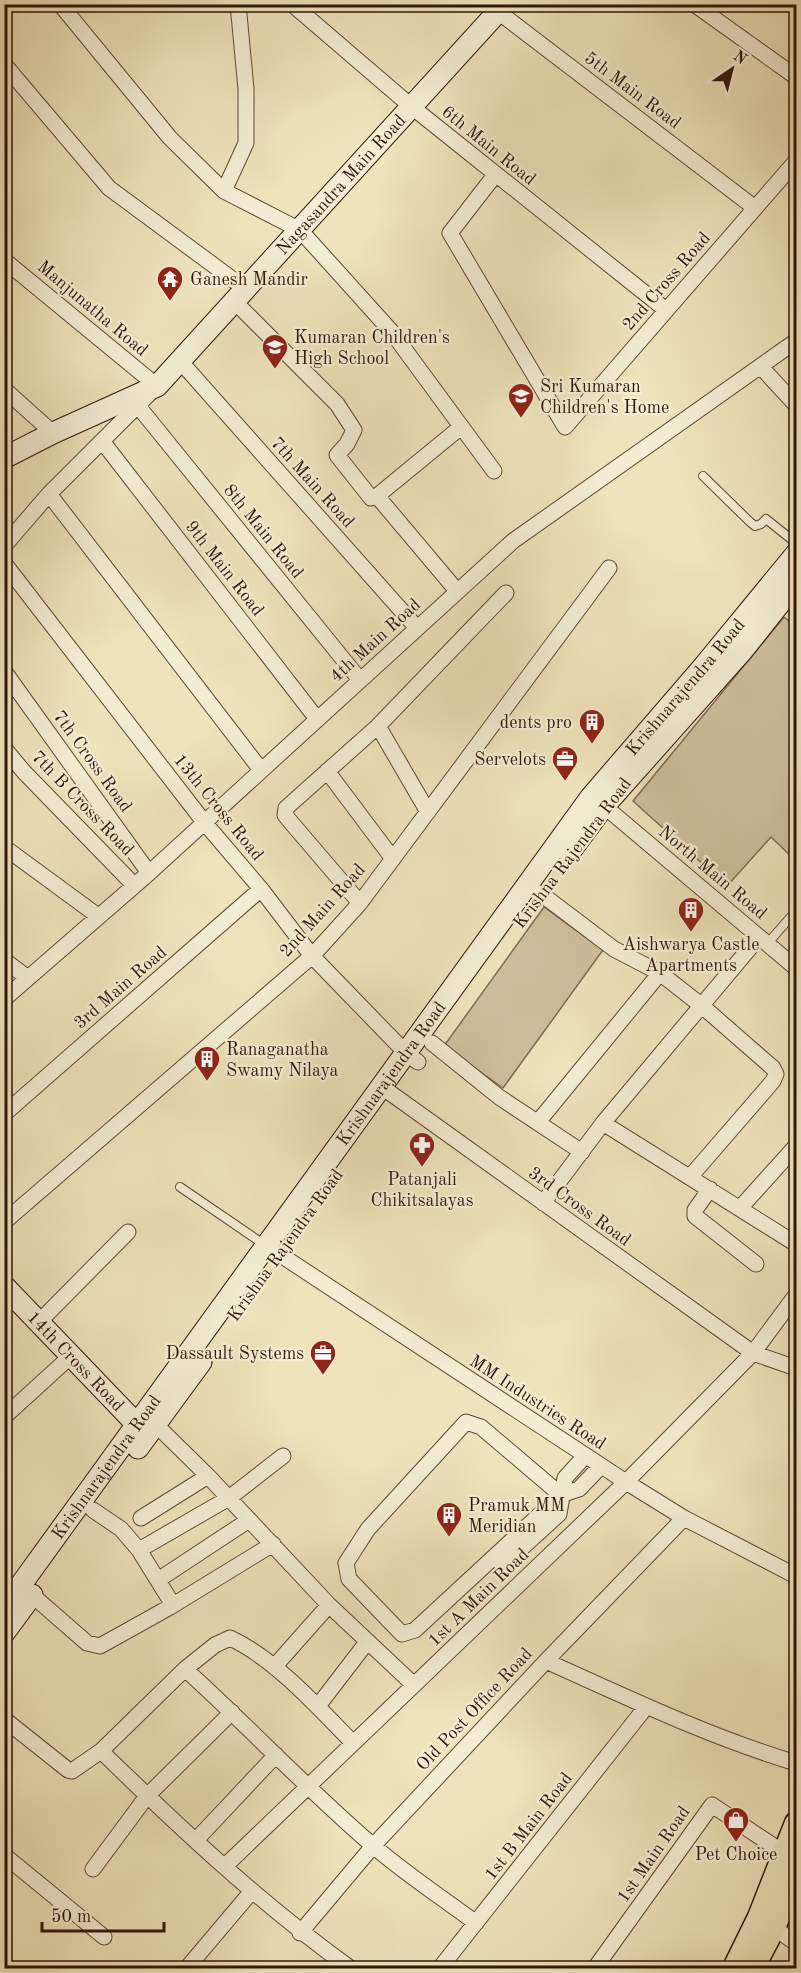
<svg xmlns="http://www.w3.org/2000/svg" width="801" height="1973" viewBox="0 0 801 1973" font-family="'Old Standard TT',serif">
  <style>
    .green { fill: #cec09d; stroke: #7f6b53; stroke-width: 1.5 }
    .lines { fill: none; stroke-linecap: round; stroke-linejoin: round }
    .lane-casing { stroke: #604936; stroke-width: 10 }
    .street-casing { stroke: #604936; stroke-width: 17 }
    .secondary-casing { stroke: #301609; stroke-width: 23 }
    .primary-casing { stroke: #301609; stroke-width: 25 }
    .lane { stroke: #f4edd3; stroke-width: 8 }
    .street { stroke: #f4edd3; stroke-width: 15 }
    .secondary { stroke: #f4edd3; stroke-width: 21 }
    .primary { stroke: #eee3bb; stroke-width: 22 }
    .labels { text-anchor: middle; stroke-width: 4.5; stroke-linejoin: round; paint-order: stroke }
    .street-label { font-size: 18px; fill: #301609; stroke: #f4edd3 }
    .poi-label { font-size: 18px; fill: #301609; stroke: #f4edd3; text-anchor: start }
  </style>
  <rect width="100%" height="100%" fill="#eee3bb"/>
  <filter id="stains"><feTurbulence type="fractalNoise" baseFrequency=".00333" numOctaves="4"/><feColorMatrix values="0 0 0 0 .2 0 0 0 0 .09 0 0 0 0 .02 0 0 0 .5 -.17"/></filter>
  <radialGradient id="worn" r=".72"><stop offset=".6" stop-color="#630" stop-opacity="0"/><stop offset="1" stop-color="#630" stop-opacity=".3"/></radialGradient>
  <path class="green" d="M784 617 796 627V861L771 837 727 886 633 801Z
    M544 907 603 950 503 1088 444 1046Z"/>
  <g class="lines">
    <g class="lane-casing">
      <path id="lane" d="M703 476 750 522 755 526 761 524 766 519 796 543
        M767 944 796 911
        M180 1187 265 1245"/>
    </g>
    <g class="street-casing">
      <path id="street" d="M60 4 170 138 224 191 300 230 391 331 494 471
        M292 4 412 107 666 310
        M488 4 755 208
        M694 4 796 77
        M4 64 109 188 247 290
        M495 175 450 233 565 427 796 161
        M224 191 246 143V89L238 4
        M4 260 157 386 49 494 4 546
        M235 302 337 404 354 430 347 444 337 455 371 498 377 496 461 427
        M180 361 417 628
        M761 367 796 405
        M4 389 53 433
        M138 406 360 680
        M102 441 317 719
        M49 494 261 770
        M377 496 457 591
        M4 563 204 822 261 889 312 956 406 1053 418 1062
        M4 671 149 873
        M4 748 24 772 134 885
        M327 771 393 859
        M604 806 796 968
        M428 812 378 726 506 593
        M4 847 98 916
        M540 893 614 949 660 973
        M360 903 289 820 285 815 286 808 378 726
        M4 960 28 978
        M4 999 149 873 513 541 796 341
        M432 1043 499 1097 582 1152
        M382 1087 753 1353 796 1368
        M4 1114 261 889
        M538 1122 660 973 702 1006 773 1068 776 1074 773 1081 690 1177
        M603 1123 796 1244
        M710 1189 695 1210V1216L756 1264
        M543 1203 603 1123 759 937
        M741 1207 796 1146
        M4 1222 312 956 360 903 609 568
        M267 1246 626 1482 684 1518 796 1576
        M40 1321 128 1232
        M4 1417 71 1356
        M150 1419 208 1476 329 1605 414 1685
        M561 1495 481 1427 466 1422 368 1529 346 1563 349 1579 402 1634 415 1630 561 1495 579 1489 601 1466
        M93 1510 121 1529 139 1550 173 1605
        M141 1518 208 1476
        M139 1550 229 1498 283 1456
        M502 1566 559 1514 565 1478 585 1456
        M158 1580 249 1520
        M32 1595 87 1643 100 1646 170 1607 273 1544
        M546 1661C628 1698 710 1737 796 1763
        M274 1667 329 1605
        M318 1706 367 1642
        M4 1719 68 1770 72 1771 101 1751C180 1828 261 1904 350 1968
        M353 1743C319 1708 274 1658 230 1638L215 1645 185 1669C248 1726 306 1788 371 1844 403 1872 441 1897 476 1923
        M101 1751 185 1669
        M196 1840 276 1755
        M4 1855 104 1937
        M225 1866 626 1482 753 1353 796 1295
        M93 1869 147 1796 232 1712
        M774 1928 796 1943
        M300 1933 373 1846 546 1661 684 1518
        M187 1968 252 1891
        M440 1968 646 1707
        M595 1968 712 1805 784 1853"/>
    </g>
    <g class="secondary-casing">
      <g id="secondary">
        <path id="s1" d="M4 458 53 433 157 386 505 4"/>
        <path d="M569 853 604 806 742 651 796 583"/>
        <path id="s2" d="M4 1286 147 1435"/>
        <path d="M138 1448 201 1362"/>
        <path id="s3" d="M4 1608 591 797 704 666 796 554"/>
        <path d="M4 1633 32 1595"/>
      </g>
    </g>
    <g class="primary-casing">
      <path id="primary" d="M734 1968 759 1917 796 1823
        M753 1968 774 1928 796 1872"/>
    </g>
    <use href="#lane" class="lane"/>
    <use href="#street" class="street"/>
    <use href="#secondary" class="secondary"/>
    <use href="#primary" class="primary"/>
  </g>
  <defs>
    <g id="temple-pin" transform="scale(1.35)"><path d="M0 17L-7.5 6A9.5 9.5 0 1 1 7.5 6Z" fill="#8f2418" stroke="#f4edd3"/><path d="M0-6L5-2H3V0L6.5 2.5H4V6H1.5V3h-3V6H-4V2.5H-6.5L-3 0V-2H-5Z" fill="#fff"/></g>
    <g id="school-pin" transform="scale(1.35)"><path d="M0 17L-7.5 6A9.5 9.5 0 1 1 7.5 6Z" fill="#8f2418" stroke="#f4edd3"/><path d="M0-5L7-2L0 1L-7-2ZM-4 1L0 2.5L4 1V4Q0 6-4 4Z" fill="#fff"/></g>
    <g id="building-pin" transform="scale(1.35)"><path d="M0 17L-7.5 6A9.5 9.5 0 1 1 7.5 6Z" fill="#8f2418" stroke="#f4edd3"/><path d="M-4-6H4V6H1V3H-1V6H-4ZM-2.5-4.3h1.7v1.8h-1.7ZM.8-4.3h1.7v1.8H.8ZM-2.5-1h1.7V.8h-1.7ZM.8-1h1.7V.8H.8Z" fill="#fff"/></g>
    <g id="office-pin" transform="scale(1.35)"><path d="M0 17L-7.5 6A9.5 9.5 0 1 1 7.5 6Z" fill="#8f2418" stroke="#f4edd3"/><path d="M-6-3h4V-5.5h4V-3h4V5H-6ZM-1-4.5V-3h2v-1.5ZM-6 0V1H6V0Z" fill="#fff"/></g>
    <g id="pharmacy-pin" transform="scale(1.35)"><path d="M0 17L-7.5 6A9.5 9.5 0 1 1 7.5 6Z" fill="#8f2418" stroke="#f4edd3"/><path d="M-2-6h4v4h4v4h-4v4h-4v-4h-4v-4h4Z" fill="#fff"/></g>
    <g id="shop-pin" transform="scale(1.35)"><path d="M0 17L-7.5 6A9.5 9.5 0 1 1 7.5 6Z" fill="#8f2418" stroke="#f4edd3"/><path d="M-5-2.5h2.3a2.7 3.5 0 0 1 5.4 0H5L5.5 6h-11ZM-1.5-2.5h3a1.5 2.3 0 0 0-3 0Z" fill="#fff"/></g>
  </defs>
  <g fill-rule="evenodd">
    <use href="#temple-pin" x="170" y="279"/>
    <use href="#school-pin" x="275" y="347"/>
    <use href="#school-pin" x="521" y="396"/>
    <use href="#building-pin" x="592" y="722"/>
    <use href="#office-pin" x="565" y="759"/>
    <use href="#building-pin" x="691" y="910"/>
    <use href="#building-pin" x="207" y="1059"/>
    <use href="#pharmacy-pin" x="422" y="1145"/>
    <use href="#office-pin" x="323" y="1353"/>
    <use href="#building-pin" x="449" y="1515"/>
    <use href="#shop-pin" x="736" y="1820"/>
  </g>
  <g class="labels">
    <g class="street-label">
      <text transform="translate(633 90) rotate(37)" y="6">5th Main Road</text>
      <text transform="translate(489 145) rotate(39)" y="6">6th Main Road</text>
      <text dy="6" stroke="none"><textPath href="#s1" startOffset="442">Nagasandra Main Road</textPath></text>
      <text transform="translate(666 281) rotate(-49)" y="6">2nd Cross Road</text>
      <text transform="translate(93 308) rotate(40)" y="6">Manjunatha Road</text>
      <text transform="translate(313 482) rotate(48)" y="6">7th Main Road</text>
      <text transform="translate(264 531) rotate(51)" y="6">8th Main Road</text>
      <text transform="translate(225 568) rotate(52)" y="6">9th Main Road</text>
      <text transform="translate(375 640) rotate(-42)" y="6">4th Main Road</text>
      <text dy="6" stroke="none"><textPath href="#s3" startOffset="1146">Krishnarajendra Road</textPath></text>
      <text transform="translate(93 761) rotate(54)" y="6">7th Cross Road</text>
      <text transform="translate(83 803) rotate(46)" y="6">7th B Cross Road</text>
      <text transform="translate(219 807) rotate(51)" y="6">13th Cross Road</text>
      <text transform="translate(572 853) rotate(-53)" y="6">Krishna Rajendra Road</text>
      <text transform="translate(713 872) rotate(40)" y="6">North Main Road</text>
      <text transform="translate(322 910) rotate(-48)" y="6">2nd Main Road</text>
      <text transform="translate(120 987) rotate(-41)" y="6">3rd Main Road</text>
      <text dy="6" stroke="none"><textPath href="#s3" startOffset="660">Krishnarajendra Road</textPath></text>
      <text transform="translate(580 1206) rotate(36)" y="6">3rd Cross Road</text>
      <text transform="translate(285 1245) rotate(-54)" y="6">Krishna Rajendra Road</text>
      <text dy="6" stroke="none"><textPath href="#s2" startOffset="104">14th Cross Road</textPath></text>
      <text transform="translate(538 1402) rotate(33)" y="6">MM Industries Road</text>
      <text dy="6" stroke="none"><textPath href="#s3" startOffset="174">Krishnarajendra Road</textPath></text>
      <text transform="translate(478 1597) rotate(-44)" y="6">1st A Main Road</text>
      <text transform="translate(474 1709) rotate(-47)" y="6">Old Post Office Road</text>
      <text transform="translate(528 1826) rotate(-52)" y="6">1st B Main Road</text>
      <text transform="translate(653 1854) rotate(-55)" y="6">1st Main Road</text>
    </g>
    <g class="poi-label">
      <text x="190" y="285">Ganesh Mandir</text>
      <text x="294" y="343">Kumaran Children's<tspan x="294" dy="21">High School</tspan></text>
      <text x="540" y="392">Sri Kumaran<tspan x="540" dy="21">Children's Home</tspan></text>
      <text x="572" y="728" text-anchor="end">dents pro</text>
      <text x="546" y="765" text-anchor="end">Servelots</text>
      <text x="691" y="950" text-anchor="middle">Aishwarya Castle<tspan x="691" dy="21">Apartments</tspan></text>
      <text x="226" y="1055">Ranaganatha<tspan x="226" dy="21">Swamy Nilaya</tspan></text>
      <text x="422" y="1185" text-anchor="middle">Patanjali<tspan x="422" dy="21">Chikitsalayas</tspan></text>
      <text x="304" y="1359" text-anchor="end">Dassault Systems</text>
      <text x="468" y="1511">Pramuk MM<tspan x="468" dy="21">Meridian</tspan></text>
      <text x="736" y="1860" text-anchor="middle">Pet Choice</text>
    </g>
  </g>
  <rect width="801" height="1973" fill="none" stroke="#eee3bb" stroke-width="24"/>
  <rect x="6" y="6" width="789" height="1961" fill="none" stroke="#301609" stroke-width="3"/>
  <rect x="12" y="12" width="777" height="1949" fill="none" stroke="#301609" stroke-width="1.5"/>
  <g transform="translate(732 69) rotate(35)" stroke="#f4edd3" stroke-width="4.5" paint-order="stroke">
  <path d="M0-4.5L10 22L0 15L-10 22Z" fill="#301609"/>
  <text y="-9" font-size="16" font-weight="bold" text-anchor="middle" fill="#301609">N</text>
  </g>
  <path d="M42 1922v9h122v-9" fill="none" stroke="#301609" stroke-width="3"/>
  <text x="51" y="1922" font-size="18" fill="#301609" stroke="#f4edd3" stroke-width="4.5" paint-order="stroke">50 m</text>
  <rect width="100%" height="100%" filter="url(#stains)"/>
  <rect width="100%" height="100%" fill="url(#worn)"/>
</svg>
